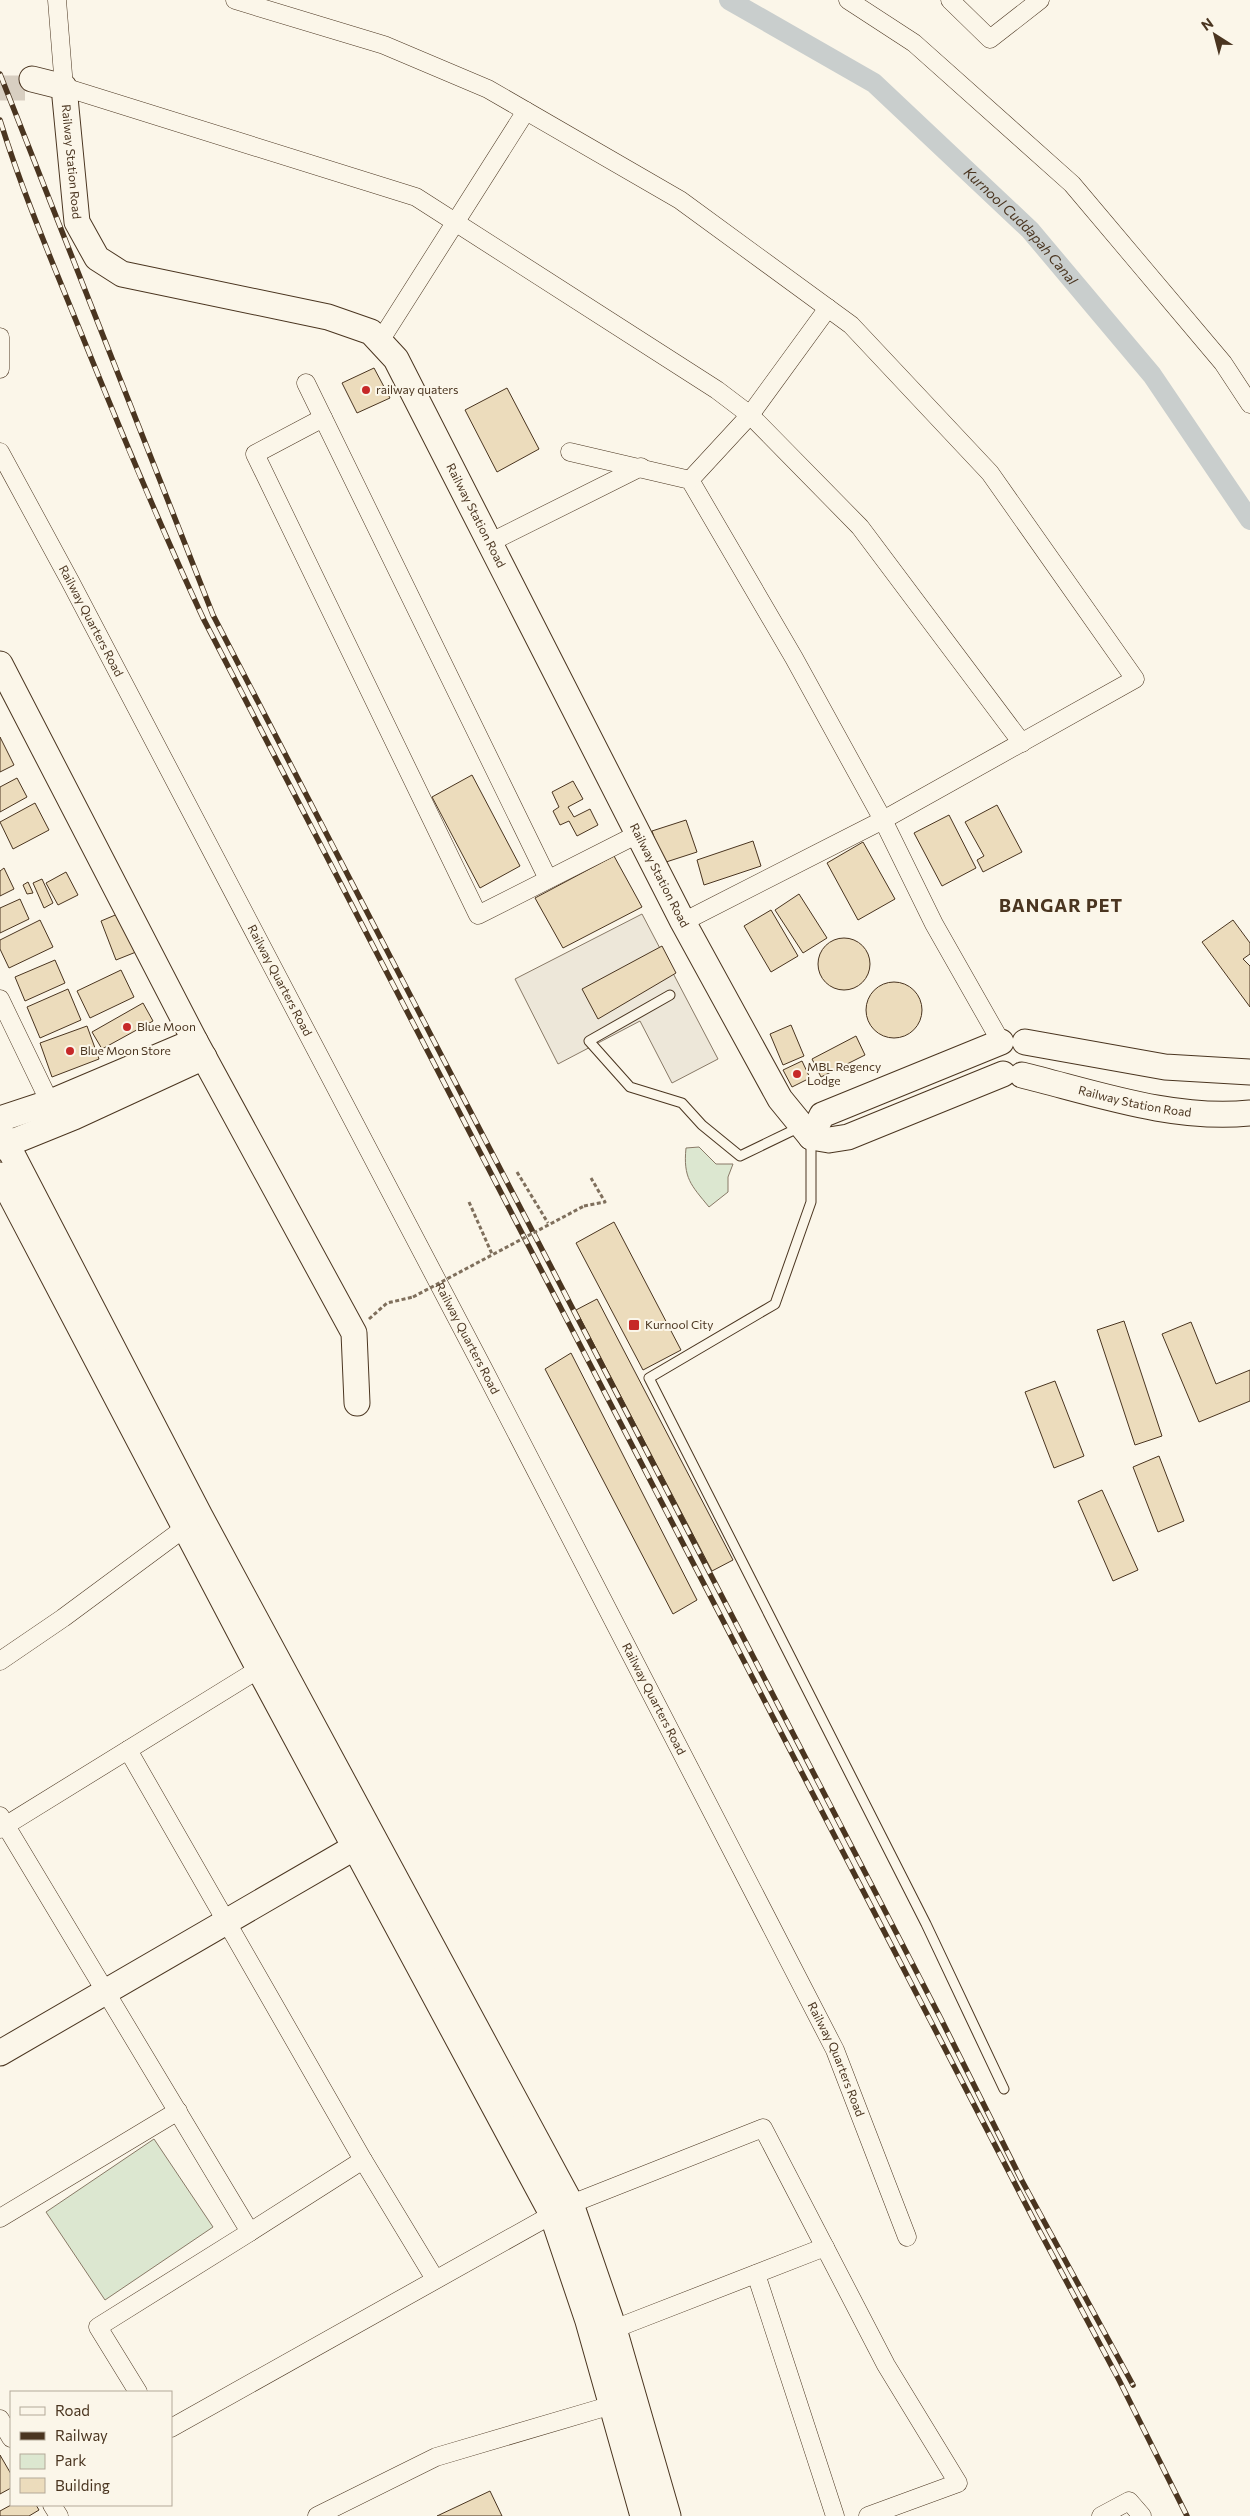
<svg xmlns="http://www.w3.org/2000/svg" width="1250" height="2516" viewBox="0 0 1250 2516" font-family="Commissioner,sans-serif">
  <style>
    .green { fill: #dce7d0; stroke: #887966 }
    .parking { fill: #ede7d9; stroke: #887966 }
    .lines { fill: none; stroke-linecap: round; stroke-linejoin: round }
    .canal { stroke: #c9cecd; stroke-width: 20 }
    .building { fill: #ecdcbc; stroke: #4a3520 }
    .secondary-tunnel { stroke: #d8cfc1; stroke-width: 25; stroke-dasharray: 25 12; stroke-linecap: butt }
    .lane-casing { stroke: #4a3520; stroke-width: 11 }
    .street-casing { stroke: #4a3520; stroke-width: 19 }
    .secondary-casing { stroke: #4a3520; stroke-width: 27 }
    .path { stroke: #7f6f5c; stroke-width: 3; stroke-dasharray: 4 2.5; stroke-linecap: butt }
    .lane { stroke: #fbf6e9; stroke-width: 9 }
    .street { stroke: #fbf6e9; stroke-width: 18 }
    .secondary { stroke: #fbf6e9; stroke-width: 25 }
    .rail-casing { stroke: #4a3520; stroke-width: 5.5 }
    .rail { stroke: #fbf6e9; stroke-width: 4; stroke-dasharray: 11; stroke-linecap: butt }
    .path-bridge { stroke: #7f6f5c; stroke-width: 3; stroke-dasharray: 4 2.5; stroke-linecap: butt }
    .poi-dot { fill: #c62828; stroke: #fbf6e9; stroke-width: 2 }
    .labels { text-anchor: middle; stroke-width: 4; stroke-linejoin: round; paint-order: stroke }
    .street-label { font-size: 12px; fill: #4a3520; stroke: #fbf6e9 }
    .poi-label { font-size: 12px; fill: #4a3520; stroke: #fbf6e9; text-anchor: start }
    .water-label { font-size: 14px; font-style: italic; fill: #4a3520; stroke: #fbf6e9 }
    .district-label { font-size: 18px; font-weight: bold; letter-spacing: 1px; fill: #4a3520; stroke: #fbf6e9 }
  </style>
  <rect width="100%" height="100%" fill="#fbf6e9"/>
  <path class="green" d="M699 1147 716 1164H733L728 1177V1192L709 1207C691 1185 683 1178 686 1148Z
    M154 2139 213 2227 105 2300 46 2212Z"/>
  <path class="parking" d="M642 914 718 1059 672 1083 640 1021 558 1064 515 979Z"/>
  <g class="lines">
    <path class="canal" id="s1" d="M729 0 874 83 1030 230 1152 375 1250 520"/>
  </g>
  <path class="building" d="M374 368 390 398 357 413 342 383Z
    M507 388 539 449 497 472 465 410Z
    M0 737 14 765 0 772Z
    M472 775 520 866 480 888 432 797Z
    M17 778 27 797 0 812V787Z
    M573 781 583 799 568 807 574 817 590 809 598 825 577 836 569 821 560 825 553 811 559 807 552 792Z
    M35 803 49 830 13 849 0 822Z
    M997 805 1022 852 983 872 977 860 984 856 965 822Z
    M949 815 976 868 942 886 914 833Z
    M686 820 697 852 663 863 652 831Z
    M753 841 761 866 704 885 697 860Z
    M863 842 895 899 858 920 827 863Z
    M614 856 642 907 563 948 535 898Z
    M4 868 14 889 0 896V871Z
    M66 872 78 895 58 905 46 883Z
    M42 879 53 903 44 908 33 883Z
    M28 882 33 893 27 894 23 885Z
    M799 894 827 938 803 953 775 910Z
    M20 899 29 919 0 933V908Z
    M771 910 798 956 771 972 744 926Z
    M120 913 136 952 116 960 101 921Z
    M40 920 53 947 9 968 0 949V940Z
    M1233 920 1250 943V954L1243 959 1250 966V1007L1202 942Z
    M818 964a26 26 0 1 1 52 0a26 26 0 1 1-52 0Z
    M662 946 676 973 598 1019 582 989Z
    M55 960 65 983 25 1001 15 977Z
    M121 970 134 997 90 1018 77 991Z
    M866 1010a28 28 0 1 1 56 0a28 28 0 1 1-56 0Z
    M68 989 81 1020 40 1038 27 1007Z
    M143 1003 153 1021 102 1049 92 1032Z
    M791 1025 804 1056 783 1065 770 1034Z
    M87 1026 99 1059 52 1077 40 1043Z
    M856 1036 865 1055 821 1077 812 1059Z
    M802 1061 810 1078 792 1087 783 1070Z
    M614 1222 681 1350 643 1370 576 1243Z
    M597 1299 733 1560 712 1571 576 1310Z
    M1124 1321 1162 1436 1135 1445 1097 1330Z
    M1191 1322 1216 1384 1250 1370V1401L1199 1422 1162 1334Z
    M571 1353 697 1600 673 1614 545 1369Z
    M1055 1381 1084 1456 1054 1468 1025 1392Z
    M1159 1456 1184 1521 1158 1532 1133 1467Z
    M1102 1490 1138 1570 1113 1581 1078 1501Z
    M0 2455 11 2474V2488L0 2494Z
    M490 2491 502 2516H437Z
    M11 2505H36L39 2510 29 2516H0V2511Z"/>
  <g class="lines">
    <path class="secondary-tunnel" d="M0 88H34"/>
    <g class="lane-casing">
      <path id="lane" d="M670 995 589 1041 630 1087 682 1103 702 1125 740 1156 800 1127
        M811 1139V1202L775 1304 649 1378 926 1924 1004 2089"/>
    </g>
    <g class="street-casing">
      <g id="street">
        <path d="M57 0 64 87 416 197 717 390 750 415 860 527 1022 743"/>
        <path d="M235 0 384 45 488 89 680 200 851 325 990 473 1135 679 883 820 683 922"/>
        <path d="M848 0 914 43 1072 184 1223 363 1250 404"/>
        <path d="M950 0 990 39 1040 0"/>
        <path d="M0 337V369"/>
        <path d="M380 341 526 111"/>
        <path d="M306 383 548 879"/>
        <path d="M323 418 255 454 478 915 638 834"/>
        <path id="s2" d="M0 452 70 581 484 1370 835 2050 907 2237"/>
        <path d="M570 452 690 480 794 658 883 820 934 924 1001 1042"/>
        <path d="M690 480 750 415 828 308"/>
        <path d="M489 543 641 467"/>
        <path d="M0 999 54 1111"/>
        <path d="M0 1661 63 1618 194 1521"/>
        <path d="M128 1750 363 2160 435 2279"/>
        <path d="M0 1816 250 2232 98 2327 138 2392"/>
        <path d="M0 1829 259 1669"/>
        <path d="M0 2218 178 2111"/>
        <path d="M250 2232 363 2160"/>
        <path d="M756 2274 835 2516"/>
        <path d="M614 2329 825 2247"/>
        <path d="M0 2419 11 2438"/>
        <path d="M171 2428 571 2204 763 2128 886 2365 958 2483 868 2516"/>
        <path d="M52 2505 59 2516"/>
        <path d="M317 2516 436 2457 612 2405"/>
        <path d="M1101 2516 1129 2501 1142 2516"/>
      </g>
    </g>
    <g class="secondary-casing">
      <g id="secondary">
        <path id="s3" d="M32 79 64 87 77 222 97 258 122 274 328 317 371 332 396 359 683 922 780 1099 811 1137 829 1140 848 1137 1003 1074"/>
        <path d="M0 664 195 1041 354 1333 357 1403"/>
        <path d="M1025 1042 1165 1067 1250 1072"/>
        <path id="s4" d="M1022 1075C1095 1093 1174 1121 1250 1113"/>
        <path d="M0 1119 51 1102 195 1041"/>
        <path d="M0 1131 200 1516 571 2204 614 2329 668 2516"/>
        <path d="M811 1137 822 1115 1001 1042"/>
        <path d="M0 1147 74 1117 204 1057"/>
        <path d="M0 1175 259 1669 552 2214 588 2321 643 2516"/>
        <path d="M0 2053 369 1839"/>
      </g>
    </g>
    <path class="path" d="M517 1172 548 1223
      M469 1202 492 1254
      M584 1206 605 1202 591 1178
      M369 1319 387 1303 413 1297"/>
    <use href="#lane" class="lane"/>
    <use href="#street" class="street"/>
    <use href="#secondary" class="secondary"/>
    <g class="rail-casing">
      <path id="rail" d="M0 74 213 615 940 2017 1021 2179 1133 2385
        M0 120C22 191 51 259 79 328 119 427 159 524 204 620L1039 2230 1119 2380 1187 2516"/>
    </g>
    <use href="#rail" class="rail"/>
    <path class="path-bridge" d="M413 1297 584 1206"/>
  </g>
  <g class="poi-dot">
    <circle cx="366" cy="390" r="5"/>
    <circle cx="127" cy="1027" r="5"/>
    <circle cx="70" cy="1051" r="5"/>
    <circle cx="797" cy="1074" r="5"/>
    <rect x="628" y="1319" width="12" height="12" rx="2.5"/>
  </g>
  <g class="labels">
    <g class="street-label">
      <text dy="4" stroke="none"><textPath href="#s3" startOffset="108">Railway Station Road</textPath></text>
      <text dy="4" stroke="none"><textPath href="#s3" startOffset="708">Railway Station Road</textPath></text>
      <text dy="4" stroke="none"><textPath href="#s2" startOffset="192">Railway Quarters Road</textPath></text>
      <text dy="4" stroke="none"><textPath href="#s3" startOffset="1112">Railway Station Road</textPath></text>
      <text dy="4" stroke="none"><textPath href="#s2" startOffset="598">Railway Quarters Road</textPath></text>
      <text dy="4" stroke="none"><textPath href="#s4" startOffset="116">Railway Station Road</textPath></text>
      <text dy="4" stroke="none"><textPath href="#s2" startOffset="1002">Railway Quarters Road</textPath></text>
      <text dy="4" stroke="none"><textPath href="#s2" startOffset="1408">Railway Quarters Road</textPath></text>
      <text dy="4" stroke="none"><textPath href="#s2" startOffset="1812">Railway Quarters Road</textPath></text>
    </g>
    <g class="poi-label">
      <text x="376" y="394">railway quaters</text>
      <text x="137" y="1031">Blue Moon</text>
      <text x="80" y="1055">Blue Moon Store</text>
      <text x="807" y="1071">MBL Regency<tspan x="807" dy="14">Lodge</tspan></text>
      <text x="645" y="1329">Kurnool City</text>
    </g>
    <g class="water-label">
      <text dy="5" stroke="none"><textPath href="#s1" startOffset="372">Kurnool Cuddapah Canal</textPath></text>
    </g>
    <g class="district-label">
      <text x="1061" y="912">BANGAR PET</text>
    </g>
  </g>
  <rect x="10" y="2391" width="162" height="115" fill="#fbf6e9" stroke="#b4a999"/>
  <rect x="20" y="2407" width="25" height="8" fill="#fbf6e9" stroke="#b4a999"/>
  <text x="55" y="2416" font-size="15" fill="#4a3520">Road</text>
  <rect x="20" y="2432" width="25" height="8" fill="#4a3520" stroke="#b4a999"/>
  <text x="55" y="2441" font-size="15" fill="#4a3520">Railway</text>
  <rect x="20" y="2454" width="25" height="15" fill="#dce7d0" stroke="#b4a999"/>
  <text x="55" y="2466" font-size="15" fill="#4a3520">Park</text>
  <rect x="20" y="2478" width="25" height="15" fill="#ecdcbc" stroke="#b4a999"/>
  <text x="55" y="2491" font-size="15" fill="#4a3520">Building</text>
  <g transform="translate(1215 35) rotate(324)" stroke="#fbf6e9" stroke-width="4" paint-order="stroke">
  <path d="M0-4L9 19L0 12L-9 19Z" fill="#4a3520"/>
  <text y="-8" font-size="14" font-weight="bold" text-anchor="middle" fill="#4a3520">N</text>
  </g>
</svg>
